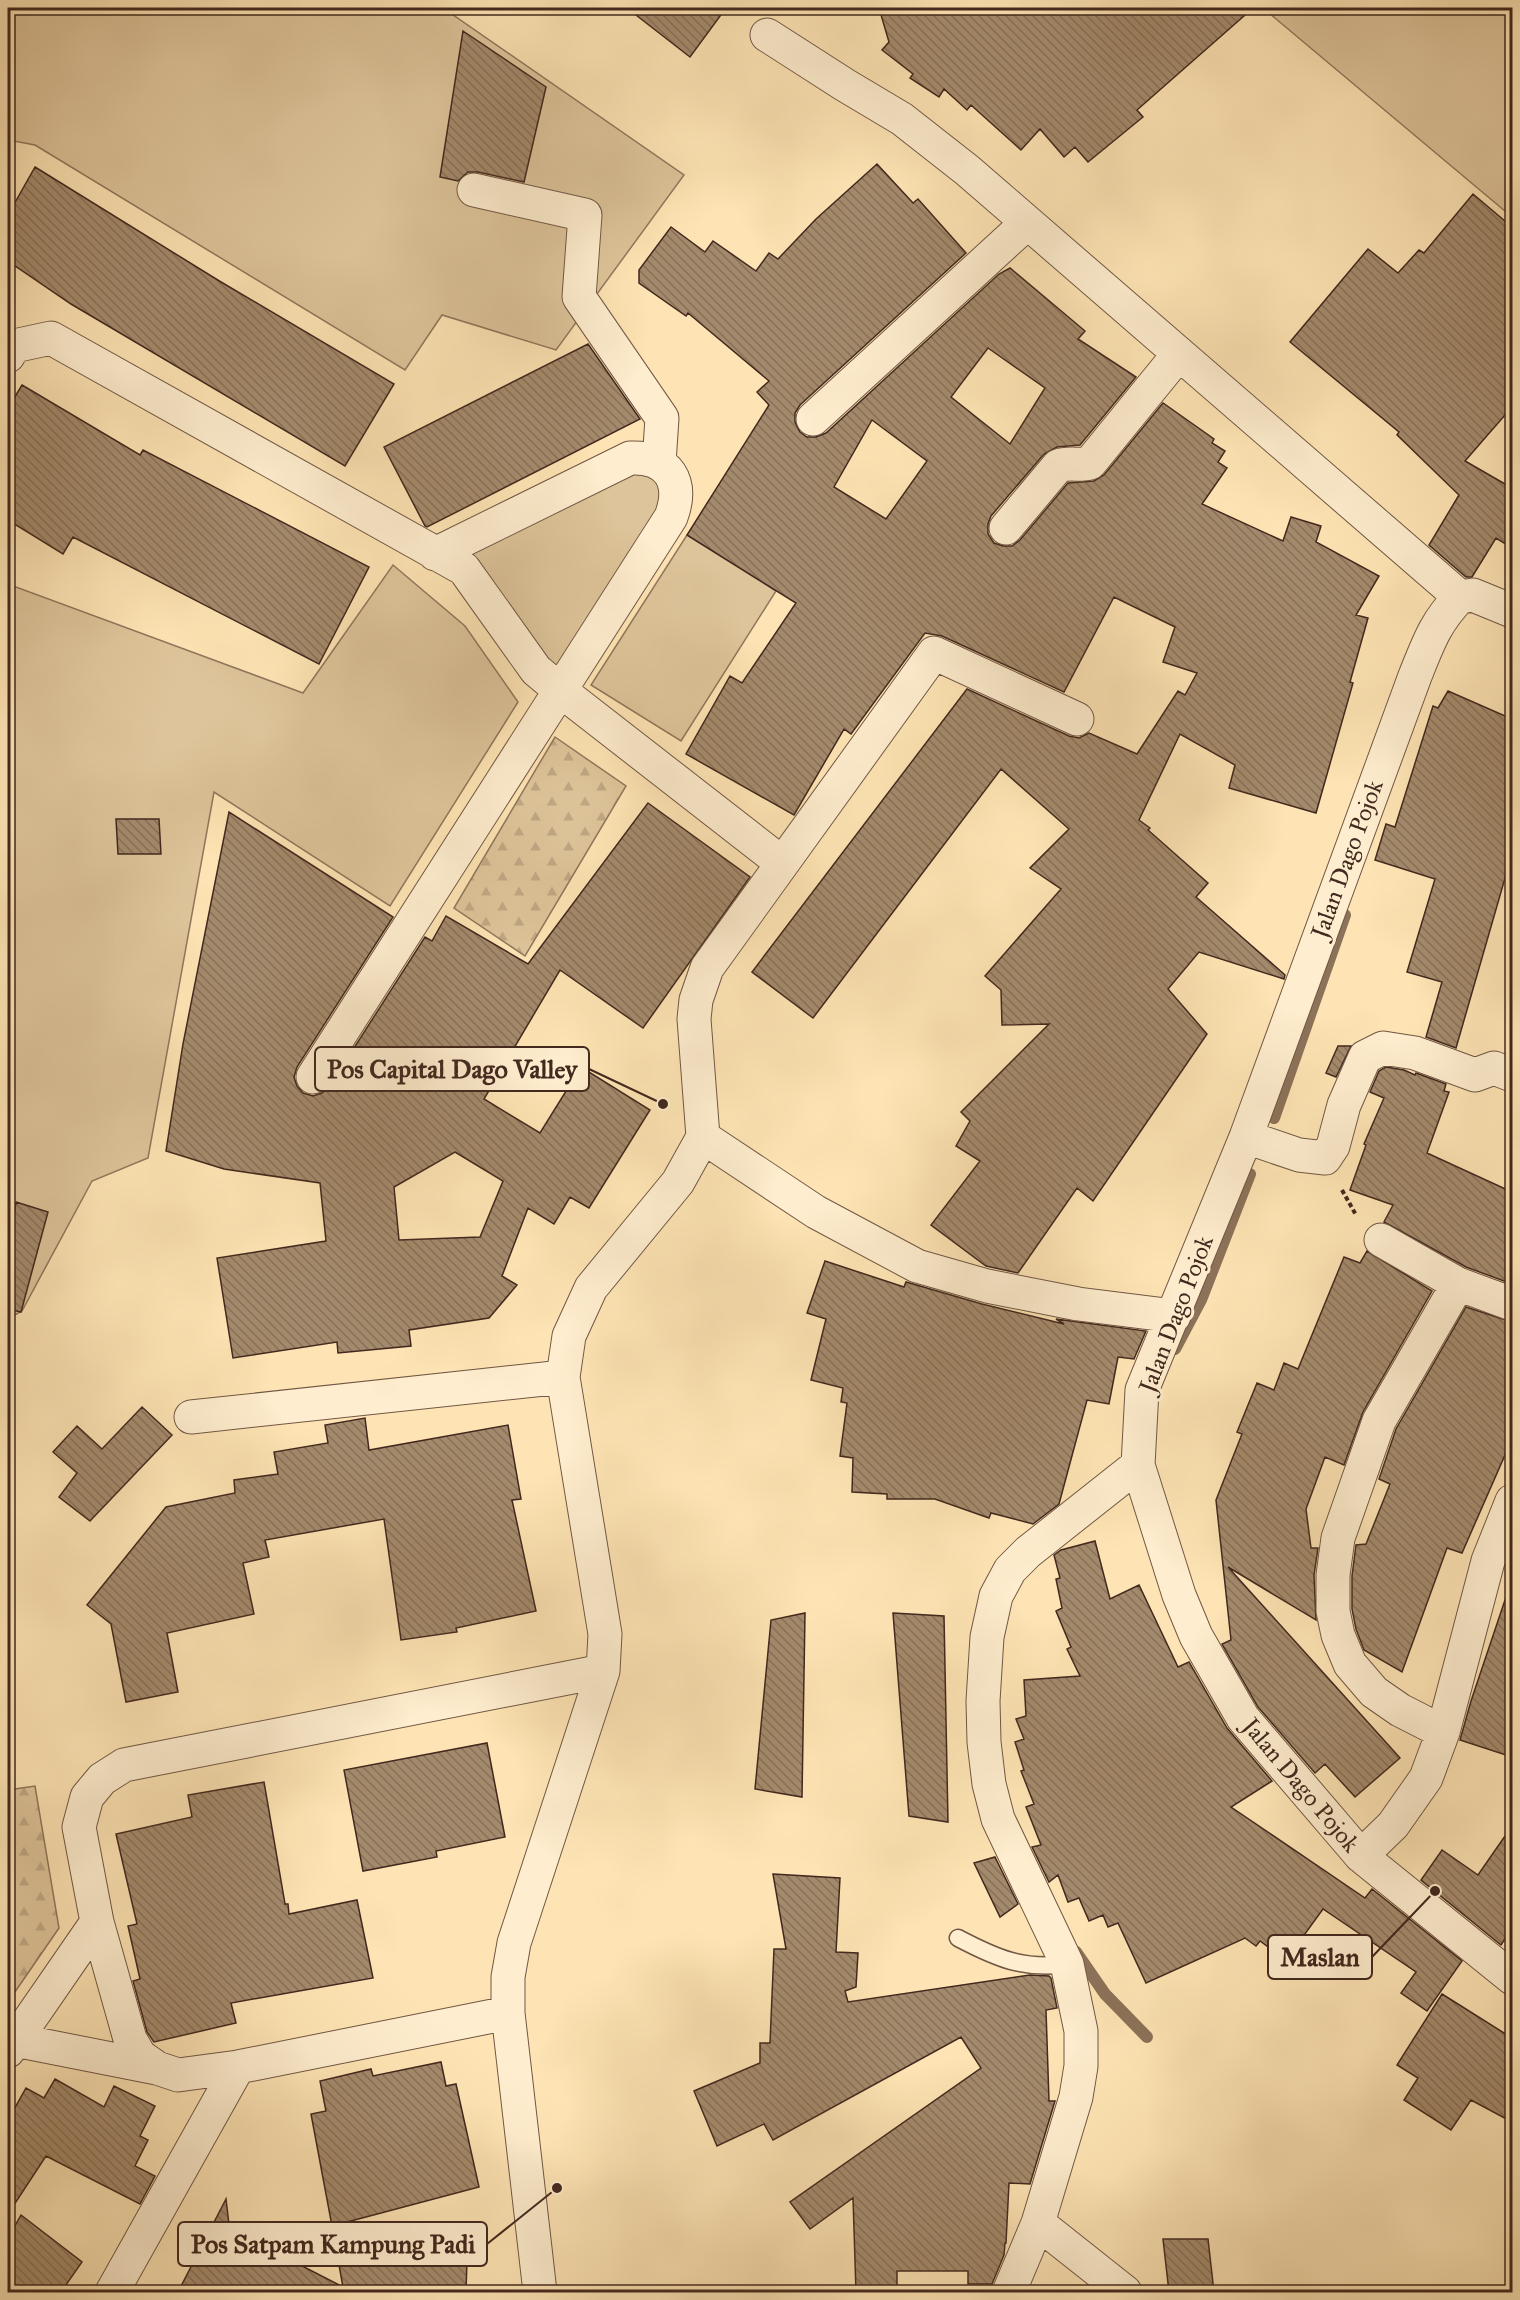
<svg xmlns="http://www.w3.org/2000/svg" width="1520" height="2300" viewBox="0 0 1520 2300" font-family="'IM FELL Great Primer',serif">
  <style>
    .grass { fill: #dec49a; stroke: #90765c; stroke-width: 1.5 }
    .forest { fill: url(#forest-firs); stroke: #90765c; stroke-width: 1.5 }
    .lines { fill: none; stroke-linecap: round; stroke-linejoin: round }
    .stream { stroke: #8c7259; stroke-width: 12 }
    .building { fill: url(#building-back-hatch); stroke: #42281e; stroke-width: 1.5; fill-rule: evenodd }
    .lane-casing { stroke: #715744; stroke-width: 19 }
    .street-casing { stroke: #715744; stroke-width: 35 }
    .path { stroke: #42281e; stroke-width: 4; stroke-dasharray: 4.5 3; stroke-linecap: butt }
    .lane { stroke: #feedce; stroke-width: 16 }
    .street { stroke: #feedce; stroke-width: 33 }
    .labels { text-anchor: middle; stroke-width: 6; stroke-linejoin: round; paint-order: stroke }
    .street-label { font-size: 24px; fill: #42281e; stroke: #feedce }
    .leader { fill: none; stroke: #42281e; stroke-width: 2 }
    .callout-dot { fill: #42281e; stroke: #feedce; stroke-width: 2 }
    .callout { fill: #feedce; stroke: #42281e; stroke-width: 2 }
    .callout-label { font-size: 26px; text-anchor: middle; font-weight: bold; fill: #42281e }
  </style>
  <defs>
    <pattern id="forest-firs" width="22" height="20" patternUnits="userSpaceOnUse" patternTransform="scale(1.5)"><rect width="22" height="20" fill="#dec49a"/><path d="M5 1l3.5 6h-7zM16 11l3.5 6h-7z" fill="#c0a884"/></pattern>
    <pattern id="building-back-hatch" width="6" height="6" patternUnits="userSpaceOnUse" patternTransform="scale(1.5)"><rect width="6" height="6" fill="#a48a6c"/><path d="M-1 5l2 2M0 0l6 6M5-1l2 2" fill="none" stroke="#877158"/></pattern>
  </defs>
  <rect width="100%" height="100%" fill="#fee4b4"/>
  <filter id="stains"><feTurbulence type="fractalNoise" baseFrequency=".00333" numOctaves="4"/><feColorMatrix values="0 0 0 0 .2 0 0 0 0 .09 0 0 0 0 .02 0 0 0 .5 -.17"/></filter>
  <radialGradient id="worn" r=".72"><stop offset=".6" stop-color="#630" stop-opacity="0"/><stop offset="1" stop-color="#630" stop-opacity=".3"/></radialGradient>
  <path class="grass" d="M8 8H448L449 12 684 175 556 350 442 315 405 370 35 145 8 140Z
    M1263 8H1512V217Z
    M631 464 670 488 559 682 449 554Z
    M687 535 776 591 681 741 591 685Z
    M393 565 465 626 518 702 390 906 214 792 148 1158 92 1181 22 1311 8 1319V584L303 693Z"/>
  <path class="forest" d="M555 737 626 786 525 956 454 908Z
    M35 1786 59 1928 8 2002V1790Z"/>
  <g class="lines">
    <path class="stream" d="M1274 1118 1345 915
      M1175 1349 1201 1300 1250 1174
      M1076 1952 1105 1994 1147 2037"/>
  </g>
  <path class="building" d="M627 8H726L690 57Z
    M879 8H1253L1137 110 1143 117 1088 162 1075 147 1064 157 1040 129 1021 150 971 105 967 110 944 89 939 97 910 78 913 74 882 50 889 42Z
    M463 31 546 87 524 182 478 172H468L458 181 440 177Z
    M877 164 913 203 918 199 966 253 800 405 795 413V422L800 432 807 437H816L826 433 999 274 1010 268 1085 331 1078 339 1136 377 1080 445 1057 447 1044 454 991 516 988 524V534L994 543 1003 546H1012L1020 540 1068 483 1094 481 1104 475 1163 403 1214 439 1212 443 1225 451 1218 462 1227 468 1202 504 1283 541 1291 517 1321 526 1316 542 1379 576 1356 615 1368 618 1350 682 1353 683 1316 813 1229 788 1235 765 1180 734 1139 820 1150 828 1148 830 1208 883 1196 897 1285 975 1284 979 1199 952 1168 989 1207 1034 1093 1201 1077 1188 1018 1273 986 1266 931 1225 980 1161 956 1146 970 1121 961 1112 1049 1024 1002 1025 1001 990 985 976 1061 889 1030 868 1069 829 1001 769 813 1018 752 972 967 689 1069 736 1079 738 1089 733 1137 754 1178 691 1185 695 1197 673 1163 662 1175 627 1114 597 1064 692 942 636 925 633 851 734 844 729 794 815 686 754 730 676 742 683 796 603 687 535 769 405 757 392 769 381 688 313 686 316 639 283V270L671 227 705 252 713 241 756 271 769 253 778 259 816 219ZM988 348 1045 388 1010 444 951 397ZM872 420 927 461 886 519 834 487Z
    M35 167 221 282 394 384 345 466 71 304 8 261V215Z
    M1473 194 1512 227V407L1465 461 1512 488V548L1496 538 1472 577H1466L1429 545 1459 495 1397 435 1399 432 1290 342 1368 249 1398 273 1419 250 1424 253Z
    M588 344 640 419 427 527 425 526 384 447Z
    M22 385 140 455 143 450 369 567 319 664 73 537 63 554 8 520V408Z
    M1448 691 1512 719V854L1456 1048 1426 1037 1442 982 1407 972 1435 879 1375 860 1386 824 1395 827 1433 706 1438 708Z
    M648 803 750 877 643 1028 560 970 484 1099 540 1133 581 1067 650 1110 589 1208 570 1197 554 1224 528 1208 502 1276 517 1285 489 1318 409 1330 411 1346 338 1353 337 1342 233 1358 217 1258 326 1241 320 1183 224 1169 166 1151 183 1044 229 812 393 917 297 1067 294 1077 297 1086 303 1093 313 1096 322 1093 329 1087 425 937 432 941 446 916 528 964ZM455 1152 503 1181 480 1237 399 1240 394 1187Z
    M116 819H159L161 854H118Z
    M1338 1046H1351L1336 1077 1326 1073Z
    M1386 1067 1404 1070 1415 1075 1416 1073 1446 1084 1444 1091 1449 1092 1427 1153 1512 1192V1284L1466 1267 1384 1222 1393 1205 1350 1190 1366 1145 1364 1144 1384 1098 1370 1092 1379 1071Z
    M16 1202 48 1212 21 1312 8 1309V1258Z
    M1367 1251 1432 1291 1363 1412 1344 1465 1325 1457 1306 1509 1311 1548H1318L1314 1575 1316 1620 1228 1567 1400 1758 1355 1797 1325 1764 1315 1773 1258 1707 1222 1644 1231 1640 1216 1500 1242 1434 1237 1432 1257 1383 1274 1390 1284 1363 1298 1369 1344 1257 1360 1263Z
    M825 1261 904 1287 906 1282 982 1304 1064 1324 1056 1319 1146 1331 1134 1359 1118 1357 1109 1404 1087 1400 1059 1504 1033 1524 991 1513 989 1518 935 1499H887V1494L852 1492 853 1458 840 1456 847 1403 841 1402 843 1388 811 1380 826 1319 807 1313Z
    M1466 1307 1512 1322V1439L1462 1553 1447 1548 1402 1672 1364 1650 1356 1629 1352 1609V1576L1356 1545 1366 1544 1390 1484 1379 1479 1396 1429Z
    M142 1407 172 1435 90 1521 59 1497 77 1473 53 1452 77 1426 102 1449Z
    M365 1418 369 1450 508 1425 521 1499 512 1500 536 1611 456 1628 457 1632 401 1640 384 1519 265 1540 269 1557 243 1563 254 1614 167 1633 178 1692 126 1702 111 1624 87 1605 166 1507 235 1493 234 1480 278 1474 274 1452 328 1443 325 1425Z
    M1095 1541 1110 1599 1139 1585 1178 1667 1189 1662 1227 1728 1272 1781 1231 1807 1365 1898 1372 1889 1462 1961 1427 2011 1401 1993 1416 1972 1323 1909 1286 1960 1260 1941 1256 1946 1245 1938 1146 1983 1118 1923 1108 1927 1103 1915 1089 1921 1079 1898 1068 1902 1058 1875 1049 1882 1032 1847 1041 1845 1026 1807 1034 1804 1021 1771 1024 1770 1015 1742 1024 1739 1016 1719 1026 1716 1024 1680 1080 1676 1067 1649 1071 1647 1056 1611 1062 1608 1056 1579 1060 1578 1054 1555 1061 1550Z
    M1507 1594 1512 1595V1757L1460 1740 1471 1701Z
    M805 1613 802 1797 755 1789 771 1620Z
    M893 1613 944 1616 948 1822 909 1816Z
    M487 1743 505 1837 436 1851 437 1857 363 1871 344 1770Z
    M264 1782 285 1904H288L289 1914 357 1900 373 1978 231 2003 236 2023 154 2042 147 2032 133 1981 140 1979 128 1926 137 1924 116 1834 192 1817 188 1795Z
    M1512 1826V1928L1501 1945 1421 1880 1442 1850 1478 1875Z
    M995 1857 1018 1904 1000 1917 974 1863Z
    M773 1874 840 1878 836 1952 858 1953 856 1987 845 1991 848 2002 1030 1975 1049 1976 1051 1978 1057 2008 1046 2010 1049 2101H1055L1030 2184 1009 2183 1006 2243H1005L1004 2255 992 2284H968V2271H897V2292H856L853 2198 810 2229 790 2202 981 2068 961 2037 773 2140 764 2124 717 2146 694 2091 760 2063V2043H770L774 1949H786Z
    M1442 1994 1512 2038V2122L1471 2100 1451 2130 1404 2100 1418 2078 1397 2065Z
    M441 2062 446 2086 456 2084 479 2187 332 2226 311 2114 326 2111 320 2081 371 2069 373 2076Z
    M55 2079 104 2107 114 2086 155 2106 140 2136 148 2140 135 2166 155 2176 140 2204 46 2156 8 2214V2120L26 2088 44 2098Z
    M226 2199 232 2250 273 2251 343 2287 337 2254 467 2260 466 2292H178Z
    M21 2215 82 2262 61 2292H8V2238Z
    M1163 2239H1208L1214 2292H1169Z"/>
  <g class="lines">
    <g class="lane-casing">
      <path id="lane" d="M958 1938C996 1958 1023 1970 1067 1964"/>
    </g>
    <g class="street-casing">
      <path id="street" d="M767 35 845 85 902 119 967 170 1460 597
        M474 190 585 215 579 297 662 418 659 463
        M8 356 14 346 51 338 464 569 536 670 561 691 782 863
        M813 419 1027 223
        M1006 528 1058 466C1069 462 1079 466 1090 463L1178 355
        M1460 597C1435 622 1428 644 1415 676L1246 1137 1142 1390 1138 1465 1179 1595 1196 1636 1243 1718 1361 1856 1512 1978
        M1460 597 1473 595 1512 611
        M313 1077 671 517C684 482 669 456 630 458L435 554
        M703 1137 816 1212 917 1266 987 1286 1078 1304 1174 1316
        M1246 1137 1299 1155 1325 1158 1333 1146 1344 1105 1365 1057 1383 1048 1415 1053 1475 1075 1494 1068 1512 1075
        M1381 1240 1458 1284 1512 1304
        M191 1417 563 1377
        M1443 1732 1400 1710 1374 1692 1350 1664 1338 1635 1333 1611V1575L1338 1538 1379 1421 1458 1284
        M1361 1856 1393 1825 1426 1778 1443 1732 1488 1561 1512 1501
        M508 2013 238 2067 178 2075 157 2068 140 2056 130 2039 97 1922 79 1827 87 1797 102 1779 124 1765 603 1671
        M15 2040 157 2068
        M8 2051 97 1922
        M1038 2223 1125 2292
        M112 2292 238 2067
        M540 2292 508 2013V1977L514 1943 603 1671 605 1634 563 1377 569 1336 591 1288 678 1182 703 1137 694 1019 696 1000 707 968 934 653 1077 719
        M1009 2292 1038 2223 1076 2097 1081 2066V2031L1067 1964 998 1819 989 1784 984 1742 983 1701 987 1637 996 1596 1010 1570 1028 1552 1138 1465"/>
    </g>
    <path class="path" d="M1342 1190 1356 1215"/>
    <use href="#lane" class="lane"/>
    <use href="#street" class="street"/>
  </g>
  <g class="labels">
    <g class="street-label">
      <text transform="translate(1347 859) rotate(-70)" y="8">Jalan Dago Pojok</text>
      <text transform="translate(1176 1314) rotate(-69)" y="8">Jalan Dago Pojok</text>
      <text transform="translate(1301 1785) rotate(50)" y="8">Jalan Dago Pojok</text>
    </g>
  </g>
  <path class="leader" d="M663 1104L589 1069M1435 1891L1372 1957M557 2188L487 2244"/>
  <g class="callout-dot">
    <circle cx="663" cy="1104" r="6"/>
    <circle cx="1435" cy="1891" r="6"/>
    <circle cx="557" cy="2188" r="6"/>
  </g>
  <g class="callout">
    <rect x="315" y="1047" width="274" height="44" rx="6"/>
    <rect x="1268" y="1935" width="104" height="44" rx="6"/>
    <rect x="178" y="2222" width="309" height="44" rx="6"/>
  </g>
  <g class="callout-label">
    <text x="452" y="1078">Pos Capital Dago Valley</text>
    <text x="1320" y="1966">Maslan</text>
    <text x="333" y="2253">Pos Satpam Kampung Padi</text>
  </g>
  <rect width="1520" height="2300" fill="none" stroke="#fee4b4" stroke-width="30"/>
  <rect x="9" y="9" width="1502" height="2282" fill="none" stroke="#42281e" stroke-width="3"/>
  <rect x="15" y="15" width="1490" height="2270" fill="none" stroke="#42281e" stroke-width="1.5"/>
  <rect width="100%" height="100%" filter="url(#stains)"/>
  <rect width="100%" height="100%" fill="url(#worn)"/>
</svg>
